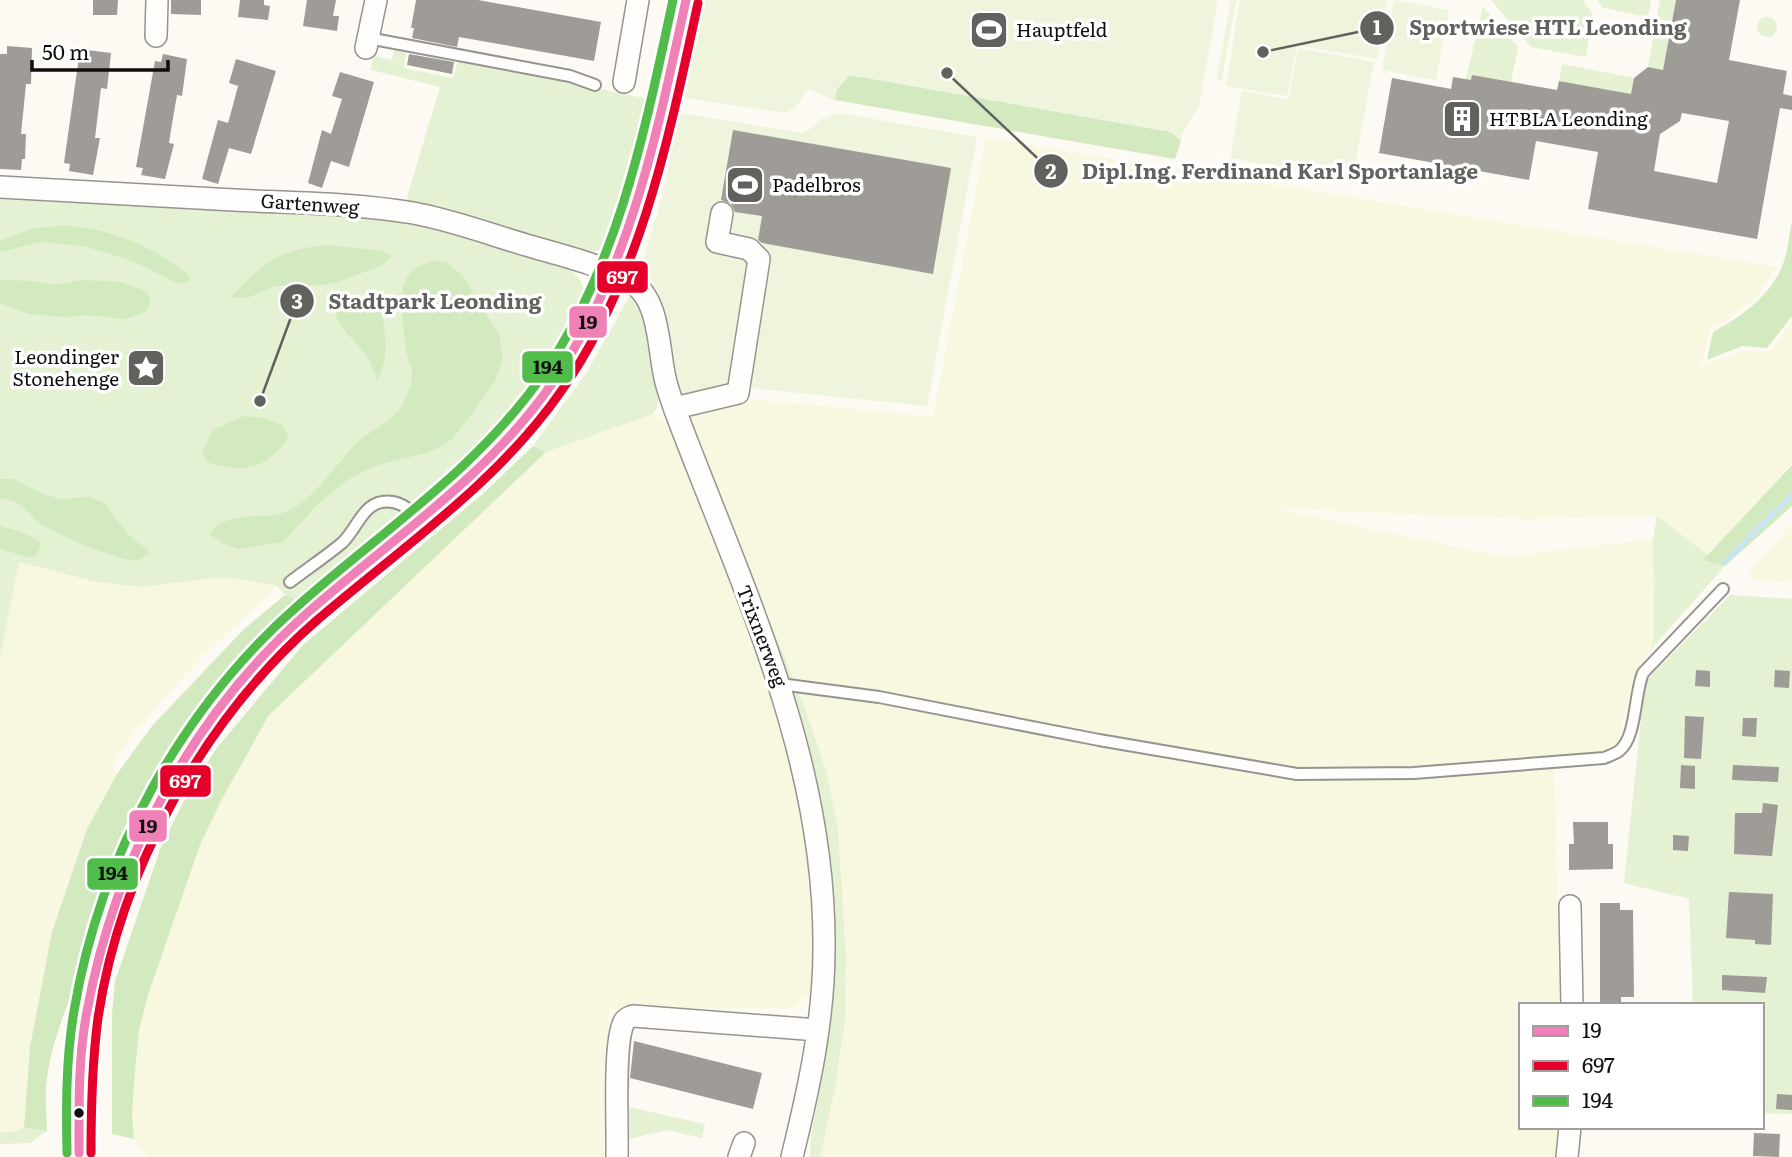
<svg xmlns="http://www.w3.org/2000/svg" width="1792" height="1157" viewBox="0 0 1792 1157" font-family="Literata,serif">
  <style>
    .farmland { fill: #f8f7df }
    .green { fill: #e4f1d2 }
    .forest { fill: #d3e9c0 }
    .pitch { fill: #eef5dc }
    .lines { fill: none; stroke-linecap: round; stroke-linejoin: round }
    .stream { stroke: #c9e4f6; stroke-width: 5 }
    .building { fill: #9f9c98; fill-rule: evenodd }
    .service-casing { stroke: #959491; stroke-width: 14 }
    .minor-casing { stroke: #959491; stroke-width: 24 }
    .tertiary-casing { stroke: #959491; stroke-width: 28 }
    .service { stroke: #fffefd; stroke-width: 10 }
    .minor { stroke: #fffefd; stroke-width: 21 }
    .tertiary { stroke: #fffefd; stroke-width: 24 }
    .bus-1-casing { stroke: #fff; stroke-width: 14 }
    .bus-2-casing { stroke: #fff; stroke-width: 14 }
    .bus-3-casing { stroke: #fff; stroke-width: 14 }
    .bus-1 { stroke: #f081b6; stroke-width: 9 }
    .bus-2 { stroke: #e4002b; stroke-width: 9 }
    .bus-3 { stroke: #51bc4a; stroke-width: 9 }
    .bus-dot { fill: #0e0e0e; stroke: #fff; stroke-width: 2.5 }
    .labels { text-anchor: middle; stroke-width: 7; stroke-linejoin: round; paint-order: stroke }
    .poi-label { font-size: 19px; fill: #0e0e0e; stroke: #fff; text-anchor: start }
    .street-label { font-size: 19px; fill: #0e0e0e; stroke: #fff }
    .leader { fill: none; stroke: #61615e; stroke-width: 2.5 }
    .callout-dot { fill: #61615e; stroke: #fff; stroke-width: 2.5 }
    .mark-label { font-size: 21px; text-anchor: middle; font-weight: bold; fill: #fff }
    .callout-label { font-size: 21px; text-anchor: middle; font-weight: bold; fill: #61615e; stroke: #fff; stroke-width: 7; stroke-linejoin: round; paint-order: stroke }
    .line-badge { stroke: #fff; stroke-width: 2.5 }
    .badge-label { font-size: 19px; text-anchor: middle; font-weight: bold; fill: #fff }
    .pale-badge-label { font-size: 19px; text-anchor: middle; font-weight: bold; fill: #111 }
  </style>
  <rect width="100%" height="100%" fill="#fcfaf2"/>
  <path class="farmland" d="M986 138 1777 267 1755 298 1725 322 1710 329 1701 366 1741 351 1769 352 1792 322V463L1708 555 1657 516 1526 519 1272 508 1503 557 1653 539 1654 636 1651 649 1636 672 1629 692 1620 738 1614 749 1604 752 1554 757 1560 1005H1521V1127H1561L1558 1157H820L835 1088 845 1019 846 957 838 828 826 771 802 700 688 417 692 413 730 402 749 399 933 417Z
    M653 414 661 418 669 425 720 561 774 687 813 862 814 996 802 999 795 1008 609 1009 607 1157H151L144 1152 134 1139 132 1113 139 1030 148 995 200 845 222 799 269 715 546 452Z
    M1792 524V583L1754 579 1748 573Z
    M19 562 97 582 183 581 213 578 241 579 277 586 204 655 159 703 132 735 117 758 112 767 117 774 87 829 52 932 30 1047 24 1128 11 1132H0V658Z"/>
  <path class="green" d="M1491 0H1583L1593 15 1586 57 1531 47Z
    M1597 0H1651L1648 17 1603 8Z
    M1660 0H1676L1663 70 1648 67Z
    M1483 7 1518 47 1511 82 1473 75 1469 92 1463 91Z
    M1757 27a10 10 0 1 1 20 0a10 10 0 1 1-20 0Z
    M394 50 406 53 404 68 453 78 458 61 654 100 631 186 613 233 607 244 597 251 588 253 407 204V197L440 87 371 70 373 56 392 60Z
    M1562 64 1634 78 1631 94 1559 81Z
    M0 196 407 218 563 263C571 270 581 277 583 288 586 306 571 326 562 341 540 377 515 413 486 444 437 495 379 538 325 584L321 583 299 601 285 595 277 586 241 579 213 578 142 587 97 582 19 562 0 658Z
    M629 297 636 300 649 325 658 399 657 407 653 414 546 452 533 446 587 372Z
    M1657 516 1708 555 1704 560 1725 566 1651 649 1654 636 1653 539Z
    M733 531 802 700 826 771 838 828 846 957 845 1019 835 1088 820 1157H810C810 1133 816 1112 820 1089 826 1056 831 1023 833 989 838 892 823 794 795 701 779 643 754 587 733 531Z
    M1730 595 1792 599V1114L1762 1113V1005H1693L1689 899 1624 883 1645 682Z
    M629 1107 705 1124 702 1138 667 1130 629 1139Z
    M24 1128 47 1131 30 1143 0 1144V1132H11Z"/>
  <path class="forest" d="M850 75 1171 132 1181 141 1175 159 835 100 837 89Z
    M1792 221V316L1767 348 1742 346 1707 360 1713 332C1741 317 1772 295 1783 264 1788 251 1789 234 1792 221Z
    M64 225C115 231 146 243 188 274L189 282 177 283 135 262 84 246 40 242 0 252V241L31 229Z
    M327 245 383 251 392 256 380 266 338 282 322 285 275 286 247 298H231C260 264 280 249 327 245Z
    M435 261 446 262 463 276 499 335 503 357 496 379 468 419 451 440 430 452 378 465 350 478 319 503 283 542 238 549 222 543 210 534C225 511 256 519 279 514 311 507 337 461 361 439 373 430 390 422 399 410 407 398 413 385 412 370 412 365 408 360 407 355 405 344 404 334 403 323 401 291 398 270 435 261Z
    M0 280 33 281 55 285 82 280 121 282 143 290 151 298 147 311 126 319 88 315 66 317 29 314 0 303Z
    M378 298C385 325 391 357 377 381 374 370 370 359 362 350 352 337 341 330 336 314L338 308 356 302Z
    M244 416 263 418 282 425 289 437C265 470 245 474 207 462L202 452 213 430Z
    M533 446 546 452 269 715 222 799 200 845 148 995 139 1030 135 1072 132 1113 134 1139 112 1134V1014L115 981 161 847 184 801 216 749 303 645 485 492Z
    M1792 465V506L1725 566 1703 560Z
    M0 479H13L43 494 61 499 90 497 104 503 130 536 151 553C147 555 140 560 136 560 121 562 53 533 40 523 23 509 24 502 0 498Z
    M0 526 22 532 41 543 38 554 31 558 0 549Z
    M285 595 299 601 286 612 288 615C207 693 152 771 110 876 99 904 92 933 83 962 70 1000 52 1038 47 1078 44 1097 47 1113 47 1131L24 1128 30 1047 52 932 87 829 117 774 152 726 243 630Z"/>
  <path class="pitch" d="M705 0H1218L1199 106 1182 134 1181 141 1171 132 850 75 837 89 835 100C824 97 817 91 806 89 802 101 797 107 786 113L684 98Z
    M1231 0H1236L1222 80 1217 79Z
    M1240 0H1386L1377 59 1297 45 1287 96 1226 86Z
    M1394 0 1449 10 1436 80 1382 70Z
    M1298 48 1374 62 1352 180 1230 158 1242 91 1288 100Z
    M679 113 803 133 812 128 821 119 839 113 977 137 927 406 730 386 687 395 680 394 677 388 663 311 643 260 661 202Z"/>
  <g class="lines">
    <path class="stream" d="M1725 562 1792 495"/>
  </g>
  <path class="building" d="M93 0H118L117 15H93Z
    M171 0H201V15L171 14Z
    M240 0H264V5L270 6 268 20 238 17Z
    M307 0H336L333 16H339L337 31 303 26Z
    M416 0H478L601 22 594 61 459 37 457 47 412 38 414 28H411Z
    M1676 0H1740L1729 60 1787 71 1783 94 1792 96V110L1780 108 1757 239 1588 209 1598 152 1536 141 1529 180 1379 153 1392 78 1451 89 1453 77 1471 80 1472 75 1557 90 1559 81 1631 94 1634 78 1648 67 1663 70ZM1682 113 1729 121 1717 183 1654 171 1660 134 1680 121Z
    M7 46 32 48 31 84H26L21 134H26L25 159H22L21 170 0 169V54H7Z
    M87 50 111 53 107 89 101 88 95 138H100L93 175 69 171 70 164 64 163 79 57 86 58Z
    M163 54 187 59 182 96 177 95 172 124 169 143 174 144 165 179 141 175 143 168 136 167 155 61 161 62Z
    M409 54 454 62 452 74 407 65Z
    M236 59 276 71 251 154 229 148 218 184 202 179 218 120 228 123 233 105 238 86 229 83Z
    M340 72 374 82 349 167 331 161 322 188 308 183 322 130 331 134 342 99 332 96Z
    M733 130 951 168 933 274 762 243 758 240 762 216 735 212 731 203 721 200Z
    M1696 670 1710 671V687L1695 686Z
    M1775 670 1790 671 1789 688 1774 687Z
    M1685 716 1704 717 1701 759 1684 758Z
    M1743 718H1757L1756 737 1742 736Z
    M1681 765 1695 766V789L1680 788Z
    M1733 765 1779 767 1778 782 1732 780Z
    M1763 803 1778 805 1772 856 1734 854 1735 813H1762Z
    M1573 822H1608V844H1613V869L1569 870V844H1574Z
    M1673 835 1689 836 1688 851 1673 850Z
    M1729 892 1773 894 1771 945 1755 944V940L1726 938Z
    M1600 903H1620V910H1633L1634 997H1621V1005H1600Z
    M1722 975 1767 977 1765 993 1722 990Z
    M634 1041 762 1073 753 1109 630 1078Z
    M1777 1094 1792 1095V1110L1776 1109Z
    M1754 1133 1780 1134 1779 1157 1753 1156Z"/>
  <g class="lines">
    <g class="service-casing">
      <path id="service" d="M368 38 570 76 595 85
        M290 582C307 569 325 557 342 543 359 527 364 497 393 502 404 504 412 511 419 519
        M780 684 879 697 1099 740 1297 774 1414 773 1604 758C1609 756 1615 754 1619 751 1637 737 1634 694 1643 673L1723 589"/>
    </g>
    <g class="minor-casing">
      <path id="minor" d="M156 36 157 0
        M366 48 376 0
        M624 82 638 0
        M0 187C78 192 156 196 234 200 294 203 355 203 413 213 452 220 489 234 526 245 560 255 599 264 630 281 659 298 658 343 664 373 666 386 671 398 675 410 741 586 826 756 824 949 824 1020 809 1088 792 1157
        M675 408 738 393 759 259 749 249 717 242 722 213
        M1570 906 1572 1005
        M617 1157C618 1130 613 1042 624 1022 626 1018 628 1018 633 1016L818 1030
        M739 1157 744 1143
        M1567 1157 1570 1127"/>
    </g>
    <g class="tertiary-casing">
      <path id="tertiary" d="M79 1153C66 969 149 765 281 637 348 573 427 522 492 456 515 433 534 408 553 382 633 270 657 131 686 0"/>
    </g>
    <use href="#service" class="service"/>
    <use href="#minor" class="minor"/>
    <use href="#tertiary" class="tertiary"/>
    <g class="bus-1-casing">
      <path id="bus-1" d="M79 1153C79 1105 78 1058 87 1011 115 860 191 716 306 614 391 539 488 477 553 382 631 268 657 133 686 0"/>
    </g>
    <g class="bus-2-casing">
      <path id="bus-2" d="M91 1153C91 1107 92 1063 98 1018 120 870 204 719 316 621 402 547 497 484 562 390 642 275 669 137 698 3"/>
    </g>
    <g class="bus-3-casing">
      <path id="bus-3" d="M67 1153C66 1105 66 1058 74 1011 100 856 182 706 301 603 384 530 478 468 542 376 619 264 645 130 673 0"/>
    </g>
    <use href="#bus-1" class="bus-1"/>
    <use href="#bus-2" class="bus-2"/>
    <use href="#bus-3" class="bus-3"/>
  </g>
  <defs>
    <g id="stadium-square" transform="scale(2.0125)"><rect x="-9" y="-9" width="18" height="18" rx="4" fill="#61615e" stroke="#fff"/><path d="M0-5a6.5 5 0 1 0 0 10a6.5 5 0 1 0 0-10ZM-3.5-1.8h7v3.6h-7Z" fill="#fff"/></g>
    <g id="building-square" transform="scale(2.0125)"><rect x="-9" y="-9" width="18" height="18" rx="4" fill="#61615e" stroke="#fff"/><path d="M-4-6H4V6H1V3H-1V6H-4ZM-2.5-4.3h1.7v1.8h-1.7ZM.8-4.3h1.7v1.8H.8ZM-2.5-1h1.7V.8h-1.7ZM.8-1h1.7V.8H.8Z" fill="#fff"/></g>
    <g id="sight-square" transform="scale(2.0125)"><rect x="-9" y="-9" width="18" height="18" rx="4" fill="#61615e" stroke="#fff"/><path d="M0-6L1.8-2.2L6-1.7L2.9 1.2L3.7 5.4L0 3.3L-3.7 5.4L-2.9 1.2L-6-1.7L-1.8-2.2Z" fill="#fff"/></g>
  </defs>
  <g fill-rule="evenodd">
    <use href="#stadium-square" x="989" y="30"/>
    <use href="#building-square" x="1462" y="119"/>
    <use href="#stadium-square" x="745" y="185"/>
    <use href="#sight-square" x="146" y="368"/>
  </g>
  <circle class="bus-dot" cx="79" cy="1113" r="6"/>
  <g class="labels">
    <g class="poi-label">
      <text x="1016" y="37">Hauptfeld</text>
      <text x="1489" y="126">HTBLA Leonding</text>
      <text x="772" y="192">Padelbros</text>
      <text x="119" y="364" text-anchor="end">Leondinger<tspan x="119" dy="22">Stonehenge</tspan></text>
    </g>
    <g class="street-label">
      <text transform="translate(310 204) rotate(4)" y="7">Gartenweg</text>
      <text transform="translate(762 636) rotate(69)" y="7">Trixnerweg</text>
    </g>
  </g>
  <path class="leader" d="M1263 52L1377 28M947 73L1051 171M260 401L297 301"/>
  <g class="callout-dot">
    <circle cx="1263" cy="52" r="7"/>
    <circle cx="947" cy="73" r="7"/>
    <circle cx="260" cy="401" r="7"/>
    <circle cx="1377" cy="28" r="18"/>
    <circle cx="1051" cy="171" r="18"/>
    <circle cx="297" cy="301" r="18"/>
  </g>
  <g class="mark-label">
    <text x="1377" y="35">1</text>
    <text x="1051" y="179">2</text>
    <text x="297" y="309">3</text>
  </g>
  <g class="callout-label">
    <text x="1548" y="35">Sportwiese HTL Leonding</text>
    <text x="1280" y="179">Dipl.Ing. Ferdinand Karl Sportanlage</text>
    <text x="435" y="309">Stadtpark Leonding</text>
  </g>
  <g class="line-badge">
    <rect x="596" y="260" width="53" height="34" rx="7" fill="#e4002b"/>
    <rect x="568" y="305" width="40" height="34" rx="7" fill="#f081b6"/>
    <rect x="521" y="350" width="53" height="34" rx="7" fill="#51bc4a"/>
    <rect x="159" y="764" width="53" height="34" rx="7" fill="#e4002b"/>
    <rect x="128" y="809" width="40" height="34" rx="7" fill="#f081b6"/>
    <rect x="86" y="857" width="53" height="34" rx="7" fill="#51bc4a"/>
  </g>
  <g class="badge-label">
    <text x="622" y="284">697</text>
    <text x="185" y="788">697</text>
  </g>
  <g class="pale-badge-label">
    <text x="588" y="329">19</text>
    <text x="548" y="374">194</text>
    <text x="148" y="833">19</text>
    <text x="113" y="880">194</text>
  </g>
  <rect x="1519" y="1003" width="245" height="126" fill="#ffffff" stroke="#9f9f9f" stroke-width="2"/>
  <rect x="1533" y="1026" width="35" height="10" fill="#f081b6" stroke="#9f9f9f" stroke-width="2"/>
  <text x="1582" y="1038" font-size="21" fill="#0e0e0e">19</text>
  <rect x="1533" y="1061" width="35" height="10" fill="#e4002b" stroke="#9f9f9f" stroke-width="2"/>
  <text x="1582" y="1073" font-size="21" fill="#0e0e0e">697</text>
  <rect x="1533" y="1096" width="35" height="10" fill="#51bc4a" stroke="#9f9f9f" stroke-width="2"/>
  <text x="1582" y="1108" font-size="21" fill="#0e0e0e">194</text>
  <path d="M32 60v10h136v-10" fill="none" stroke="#0e0e0e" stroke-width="3.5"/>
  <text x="42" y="60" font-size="21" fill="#0e0e0e" stroke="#ffffff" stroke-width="5" paint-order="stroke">50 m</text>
</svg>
